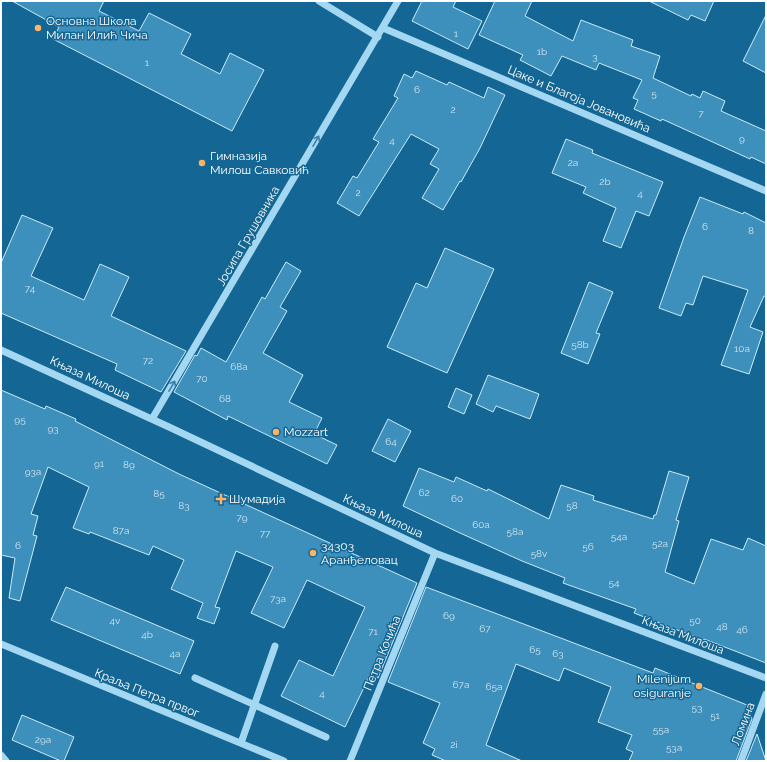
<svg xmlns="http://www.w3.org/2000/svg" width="767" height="762" viewBox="0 0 767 762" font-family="Raleway,sans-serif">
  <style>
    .building { fill: #3d8fbc; stroke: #caebfc }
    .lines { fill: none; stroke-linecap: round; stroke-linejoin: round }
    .minor { stroke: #a3d7f2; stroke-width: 7 }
    .oneway { stroke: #3882ac }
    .poi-dot { fill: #ffb364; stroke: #146694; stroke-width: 1.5 }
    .labels { text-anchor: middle; stroke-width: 3; stroke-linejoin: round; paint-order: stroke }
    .number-label { font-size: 10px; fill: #cee3ee }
    .poi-label { font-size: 12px; fill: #fff; stroke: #146694; text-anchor: start }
    .street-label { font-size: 12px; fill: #fff; stroke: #146694 }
  </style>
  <rect width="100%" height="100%" fill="#146694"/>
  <path class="building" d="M12 1H104L99 11 139 31 149 13 191 34 181 54 220 74 230 53 264 70 232 131 53 39 59 27Z
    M422 1H456L453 7 482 21 468 49 412 21Z
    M495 1H532L525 16 573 41 581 20 633 40 631 46 660 56 653 78 691 96 692 94 700 98 703 91 725 101 721 111 766 131V164L751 157 750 159 662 119 661 121 634 109 638 100 633 98 642 80 599 63 596 70 562 56 551 76 520 60 523 55 479 35Z
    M649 1H714L705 21 691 15 688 20Z
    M766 15V73L743 61Z
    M416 71 447 85 449 82 484 98 488 87 505 95 480 148 461 182 460 181 443 210 422 198 439 169 430 164 439 149 411 134 359 216 337 203 353 176 357 178 379 142 373 139 398 98 394 96 404 74 412 78Z
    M566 139 593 150 592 153 663 182 649 216 636 211 621 248 603 241 616 208 583 193 586 187 552 173Z
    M700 197 743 214 744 212 766 223V296H764L750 327 763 332 749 374 721 365 748 290 703 276 693 305 686 303 681 316 659 308 684 237Z
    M22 215 53 228 31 276 84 300 100 264 129 277 111 316 186 351 161 392 115 370 117 364 1 313V263Z
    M445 248 494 269 447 373 387 347 416 283 427 288Z
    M286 262 301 271 280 307 287 311 263 353 303 375 289 402 322 418 314 434 337 445 327 464 228 416 227 420 174 392 195 355 197 356 201 348 226 362 262 297 265 299Z
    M589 282 613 292 596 333 600 334 588 364 561 353Z
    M488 375 539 394 530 419 496 406 493 412 476 404Z
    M456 388 472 395 464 414 448 407Z
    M1 390 45 409 46 406 76 419 75 421 179 474 417 583 378 678 370 675 345 727 281 696 299 660 333 676 365 607 307 580 284 628 251 613 273 567 236 551 215 607 220 608 214 624 197 618 203 603 171 589 184 560 153 546 149 555 90 532 89 534 73 528 89 487 48 467 31 514 38 516 33 535 37 536 20 601 9 598 15 558 1 555Z
    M388 419 411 431 395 462 372 451Z
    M419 468 454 482 456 477 487 491 488 489 549 519 561 485 594 496 593 500 653 519 654 515H656L669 471 689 477 676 520 679 521 665 572 694 584 711 539 743 550 748 538 766 546V663L704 639V640L672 628 634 613 636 609 563 583 565 578 522 561 460 533 403 506Z
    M66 587 194 641 180 674 51 620Z
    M426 587 653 673 655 668 747 705 752 719 736 761H629L633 752 626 749 632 735 598 722 611 687 564 668 559 681 516 664 486 745 522 761H446L432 755 435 749 423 743 440 703 388 682Z
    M22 715 74 737 64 761H61L12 740Z
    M757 734 766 761H746Z"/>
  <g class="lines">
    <path class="minor" d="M319 1 378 37
      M383 28 766 191
      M1 350 169 427 435 553 766 678
      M152 419 398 1
      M1 644 284 761
      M195 678 326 737
      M241 743 275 646
      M1 755 6 761
      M350 761 435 553
      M741 761 766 694"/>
  </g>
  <defs><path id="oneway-shaft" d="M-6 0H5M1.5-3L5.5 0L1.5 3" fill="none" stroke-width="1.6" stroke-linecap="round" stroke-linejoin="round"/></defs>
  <g class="oneway">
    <use href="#oneway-shaft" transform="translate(316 141) rotate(-60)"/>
    <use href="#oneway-shaft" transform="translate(172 386) rotate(-60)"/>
  </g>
  <g class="poi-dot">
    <circle cx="38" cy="28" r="4"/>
    <circle cx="202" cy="163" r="4"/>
    <circle cx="276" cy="432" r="4"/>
    <path d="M219 493h4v4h4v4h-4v4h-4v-4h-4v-4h4z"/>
    <circle cx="313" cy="553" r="4"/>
    <circle cx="699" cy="686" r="4"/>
  </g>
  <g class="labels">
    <g class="number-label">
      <text x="456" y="37">1</text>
      <text x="542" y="55">1b</text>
      <text x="595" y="60">3</text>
      <text x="147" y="66">1</text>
      <text x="417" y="93">6</text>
      <text x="654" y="97">5</text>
      <text x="453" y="113">2</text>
      <text x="701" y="117">7</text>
      <text x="742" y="142">9</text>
      <text x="392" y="144">4</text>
      <text x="573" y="166">2a</text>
      <text x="605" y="185">2b</text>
      <text x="358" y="196">2</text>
      <text x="640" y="197">4</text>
      <text x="705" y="230">6</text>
      <text x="751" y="234">8</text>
      <text x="30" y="292">74</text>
      <text x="580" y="348">58b</text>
      <text x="742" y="352">10a</text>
      <text x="148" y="364">72</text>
      <text x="239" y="370">68a</text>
      <text x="202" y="382">70</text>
      <text x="225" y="402">68</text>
      <text x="20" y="423">95</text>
      <text x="53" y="432">93</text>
      <text x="391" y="445">64</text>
      <text x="99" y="467">91</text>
      <text x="129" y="468">89</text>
      <text x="33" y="475">93a</text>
      <text x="424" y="496">62</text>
      <text x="159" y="497">85</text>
      <text x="457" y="502">60</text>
      <text x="184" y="509">83</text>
      <text x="572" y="509">58</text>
      <text x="242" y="521">79</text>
      <text x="481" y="528">60a</text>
      <text x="121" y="534">87a</text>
      <text x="515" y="535">58a</text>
      <text x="265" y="537">77</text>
      <text x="619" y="540">54a</text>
      <text x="660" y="547">52a</text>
      <text x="18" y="549">6</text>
      <text x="588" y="550">56</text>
      <text x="539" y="557">58v</text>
      <text x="614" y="586">54</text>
      <text x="278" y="602">73a</text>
      <text x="449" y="619">69</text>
      <text x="115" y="624">4v</text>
      <text x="695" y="624">50</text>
      <text x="722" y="630">48</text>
      <text x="485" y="632">67</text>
      <text x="742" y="633">46</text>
      <text x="373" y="635">71</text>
      <text x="147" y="638">4b</text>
      <text x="535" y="653">65</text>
      <text x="175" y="657">4a</text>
      <text x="558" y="657">63</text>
      <text x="461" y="688">67a</text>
      <text x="494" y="690">65a</text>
      <text x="322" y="697">4</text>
      <text x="697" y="711">53</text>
      <text x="715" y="719">51</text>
      <text x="661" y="733">55a</text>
      <text x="43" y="743">29a</text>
      <text x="454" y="748">2i</text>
      <text x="674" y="751">53a</text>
    </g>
    <g class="poi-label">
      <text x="46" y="25">Основна Школа<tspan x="46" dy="14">Милан Илић Чича</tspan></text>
      <text x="210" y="160">Гимназија<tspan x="210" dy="14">Милош Савковић</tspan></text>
      <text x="284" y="436">Mozzart</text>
      <text x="229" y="503">Шумадија</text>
      <text x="321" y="550">34303<tspan x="321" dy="14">Аранђеловац</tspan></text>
      <text x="691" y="683" text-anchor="end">Milenijum<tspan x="691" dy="14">osiguranje</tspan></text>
    </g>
    <g class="street-label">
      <text transform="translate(579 99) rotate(23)" y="4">Цаке и Благоја Јовановића</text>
      <text transform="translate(248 236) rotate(-60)" y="4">Јосипа Грушовника</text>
      <text transform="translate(90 378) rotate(25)" y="4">Књаза Милоша</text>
      <text transform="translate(383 516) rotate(25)" y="4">Књаза Милоша</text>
      <text transform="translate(683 635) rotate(21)" y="4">Књаза Милоша</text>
      <text transform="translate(382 653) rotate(-68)" y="4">Петра Кочића</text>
      <text transform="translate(147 693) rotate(22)" y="4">Краља Петра првог</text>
      <text transform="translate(743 724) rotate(-69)" y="4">Ломина</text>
    </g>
  </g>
  <rect width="767" height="762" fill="none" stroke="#ffffff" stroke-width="4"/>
</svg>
